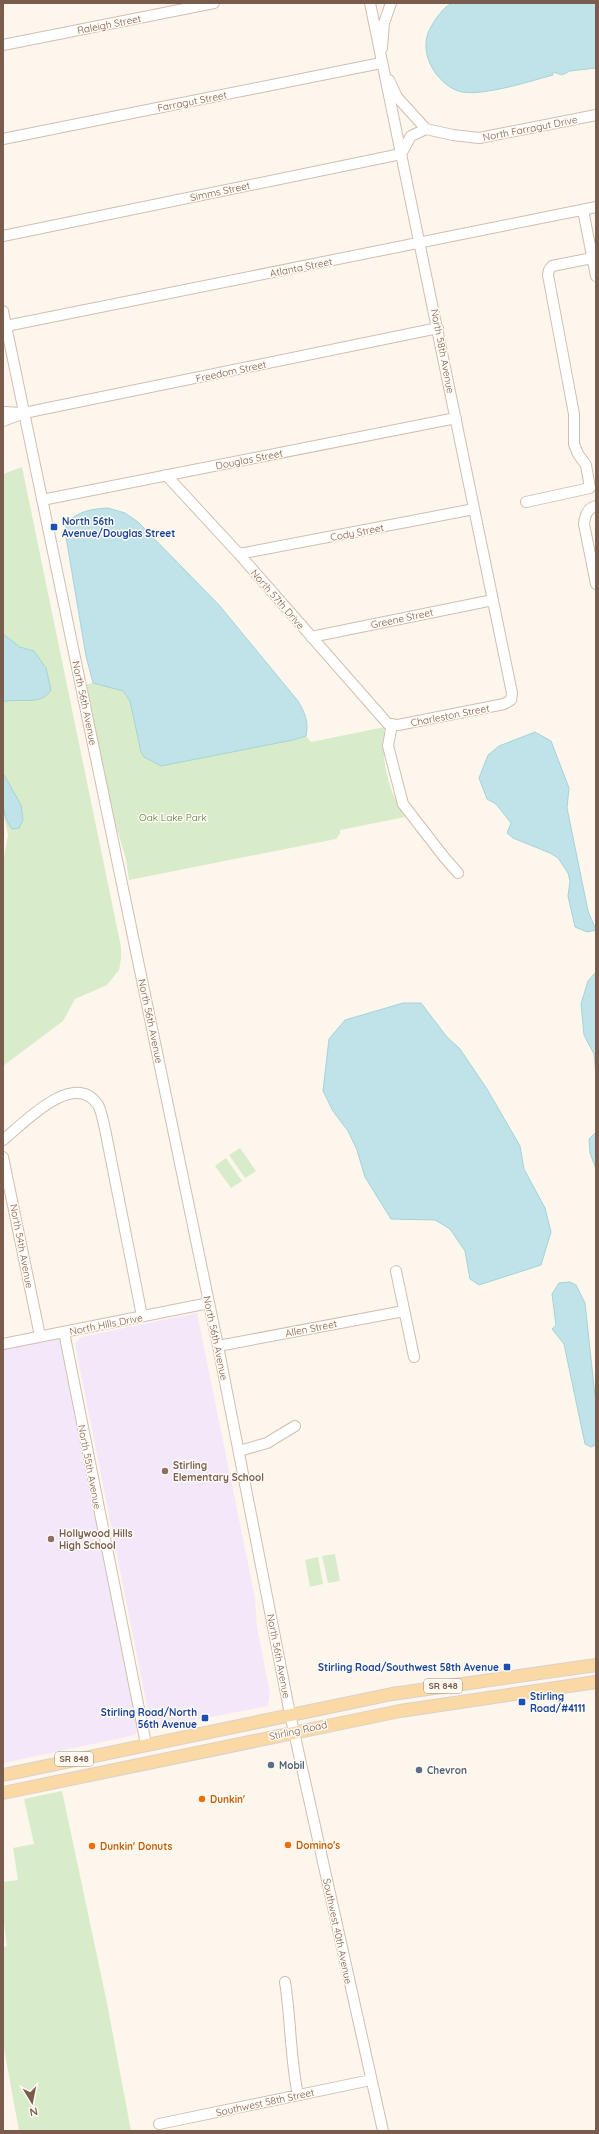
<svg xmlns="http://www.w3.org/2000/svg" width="599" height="2134" viewBox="0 0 599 2134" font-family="Quicksand,sans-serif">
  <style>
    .education { fill: #f3e8fa }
    .green { fill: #d8ecc9 }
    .water { fill: #bfe3e8; stroke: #a5d3da }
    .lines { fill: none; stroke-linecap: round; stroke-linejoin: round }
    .minor-casing { stroke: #d1beb0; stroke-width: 12 }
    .major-casing { stroke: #dad1cd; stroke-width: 14 }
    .minor { stroke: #fff; stroke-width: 10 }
    .major { stroke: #fbd9a5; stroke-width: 12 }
    .transit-dot { fill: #1a4fb4; stroke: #fffaf3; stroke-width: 1.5 }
    .education-dot { fill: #8d6e63; stroke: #fffaf3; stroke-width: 1.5 }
    .service-dot { fill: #5c6f8a; stroke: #fffaf3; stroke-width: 1.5 }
    .food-dot { fill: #e8710a; stroke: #fffaf3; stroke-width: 1.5 }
    .labels { text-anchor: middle; stroke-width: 3; stroke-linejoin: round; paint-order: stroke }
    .shield { fill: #fffaf3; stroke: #a28b7f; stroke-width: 1 }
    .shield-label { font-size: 9px; font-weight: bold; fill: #7a5c4d }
    .street-label { font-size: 10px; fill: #7a5c4d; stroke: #fffaf3 }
    .transit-label { font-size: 10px; font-weight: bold; fill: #164399; stroke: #fffaf3; text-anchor: start }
    .park-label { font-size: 10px; fill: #537a41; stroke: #fffaf3 }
    .education-label { font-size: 10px; font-weight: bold; fill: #785e54; stroke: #fffaf3; text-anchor: start }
    .service-label { font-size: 10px; font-weight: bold; fill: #4e5e75; stroke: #fffaf3; text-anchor: start }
    .food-label { font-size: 10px; font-weight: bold; fill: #c56008; stroke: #fffaf3; text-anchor: start }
  </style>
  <rect width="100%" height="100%" fill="#fdf6ec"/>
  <path class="education" d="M197 1313 255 1598 257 1627 270 1693 268 1706 159 1727 150 1721 75 1344 81 1337Z
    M59 1338 138 1729 135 1735 3 1763V1349Z"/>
  <path class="green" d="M22 467 121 947V959L119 970 107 985 75 999 63 1021 3 1066V863L8 835 3 812V474Z
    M93 683 123 691 130 701 141 752 293 740 306 736 311 742 385 727C380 758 388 791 405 817L340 830V834L336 839 129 880 126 859 110 806 84 685Z
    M240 1148 256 1171 245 1178 229 1155Z
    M226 1158 242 1181 231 1188 215 1166Z
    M335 1554 340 1581 328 1583 322 1556Z
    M318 1557 323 1584 310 1587 305 1560Z
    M62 1791 107 2003 131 2131H19L3 2043V1947L7 1946 3 1916V1882L18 1880 13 1848 34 1844 24 1799Z"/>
  <path class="water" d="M454 3H596V68L570 71 562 75 553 72V75C531 81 484 96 462 92 443 88 425 65 426 44 426 34 432 24 438 16 443 10 446 5 454 3Z
    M108 508 125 513 138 522 219 605 298 701C305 713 309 722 306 736L293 740 161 766 144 757 141 752 130 701 123 691 93 683 86 656 66 537V523C79 511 91 509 108 508Z
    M3 634 20 647 34 651 46 668 51 690C40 707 19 697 3 702Z
    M535 732 551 741 569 788 567 808 588 911 596 930 587 932 575 927 568 896 570 881 568 873 558 858 550 853 513 838 507 833 511 823 496 804 487 799 479 778 488 755 499 746Z
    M3 773 21 805 23 820 19 828 12 829C0 814 3 792 3 773Z
    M596 972V1075L594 1054 584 1035 581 1004 588 981Z
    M403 1003H421L447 1037 460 1049 487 1089 520 1146 524 1169 545 1208 551 1232 541 1265 479 1285 470 1279 465 1251 450 1229 435 1220 391 1219 365 1177 357 1150 348 1131 333 1111 323 1091 329 1039 345 1020Z
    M596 1132V1169L590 1153 589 1139Z
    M570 1282 576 1285 585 1303 596 1405V1445L591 1447 585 1444 564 1344 552 1329 556 1325 552 1294 559 1283Z"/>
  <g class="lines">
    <g class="minor-casing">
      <path id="minor" d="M3 45 214 3
        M382 48 384 23 391 3
        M389 80 397 97 426 129 453 135 479 138 596 115
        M3 139 381 63
        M583 210 596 276
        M3 236 401 154 411 136 426 129
        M3 311 218 1346 290 1714 383 2131
        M6 326 596 207
        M3 412 24 413
        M3 421 24 413 438 328
        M166 475 239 554 388 724 398 725 504 704 511 700 512 693 370 3
        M42 500 456 418
        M526 502 590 488 586 465 578 454 574 444V414L548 275 549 270 552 266 592 258
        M596 506C587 508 585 516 584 524L596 584
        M239 554 474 509
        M311 637 493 600
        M392 724 388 746 403 804 444 857 458 873
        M3 1140C24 1123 74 1069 98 1105 102 1112 103 1122 105 1129L142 1316
        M3 1157 40 1336
        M396 1271 414 1357
        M64 1332 146 1744
        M3 1344 209 1303
        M218 1346 404 1311
        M239 1451 267 1443 295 1426
        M285 1982C291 2019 290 2058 298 2095
        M159 2124 371 2080"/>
    </g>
    <g class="major-casing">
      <path id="major" d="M3 1775 392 1694 596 1665
        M3 1793 400 1711 596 1682"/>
    </g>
    <use href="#minor" class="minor"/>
    <use href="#major" class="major"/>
  </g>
  <g class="transit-dot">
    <rect x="50" y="523" width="8" height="8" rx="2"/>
    <rect x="503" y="1663" width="8" height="8" rx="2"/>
    <rect x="518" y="1698" width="8" height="8" rx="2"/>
    <rect x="201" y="1714" width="8" height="8" rx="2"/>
  </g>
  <g class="education-dot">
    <circle cx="165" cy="1471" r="4"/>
    <circle cx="51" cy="1539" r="4"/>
  </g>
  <g class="service-dot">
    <circle cx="271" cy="1765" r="4"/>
    <circle cx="419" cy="1770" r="4"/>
  </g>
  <g class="food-dot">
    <circle cx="202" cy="1799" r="4"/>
    <circle cx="288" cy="1845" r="4"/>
    <circle cx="92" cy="1846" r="4"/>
  </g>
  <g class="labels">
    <g class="shield">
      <rect x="424" y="1679" width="38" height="14" rx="3"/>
      <rect x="55" y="1752" width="38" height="14" rx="3"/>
    </g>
    <g class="shield-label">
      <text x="443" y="1689">SR 848</text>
      <text x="74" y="1762">SR 848</text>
    </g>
    <g class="street-label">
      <text transform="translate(109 24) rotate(-11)" y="4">Raleigh Street</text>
      <text transform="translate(192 101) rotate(-11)" y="4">Farragut Street</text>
      <text transform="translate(530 128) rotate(-11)" y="4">North Farragut Drive</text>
      <text transform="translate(220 191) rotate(-12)" y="4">Simms Street</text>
      <text transform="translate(301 267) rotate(-11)" y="4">Atlanta Street</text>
      <text transform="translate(443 351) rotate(79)" y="4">North 58th Avenue</text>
      <text transform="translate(231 371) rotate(-12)" y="4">Freedom Street</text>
      <text transform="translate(249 459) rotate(-11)" y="4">Douglas Street</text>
      <text transform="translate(357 532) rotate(-11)" y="4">Cody Street</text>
      <text transform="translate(278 599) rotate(49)" y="4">North 57th Drive</text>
      <text transform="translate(402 618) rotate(-12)" y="4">Greene Street</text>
      <text transform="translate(85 703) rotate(78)" y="4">North 56th Avenue</text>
      <text transform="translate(450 715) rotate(-11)" y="4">Charleston Street</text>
      <text transform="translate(151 1021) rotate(78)" y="4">North 56th Avenue</text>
      <text transform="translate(22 1246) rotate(79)" y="4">North 54th Avenue</text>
      <text transform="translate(106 1324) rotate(-11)" y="4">North Hills Drive</text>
      <text transform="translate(311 1328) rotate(-11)" y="4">Allen Street</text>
      <text transform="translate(216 1338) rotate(78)" y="4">North 56th Avenue</text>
      <text transform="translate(90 1467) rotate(79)" y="4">North 55th Avenue</text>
      <text transform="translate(279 1656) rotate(79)" y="4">North 56th Avenue</text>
      <text transform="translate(298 1730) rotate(-12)" y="4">Stirling Road</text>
      <text transform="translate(338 1931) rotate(78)" y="4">Southwest 40th Avenue</text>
      <text transform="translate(265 2102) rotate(-12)" y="4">Southwest 58th Street</text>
    </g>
    <g class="transit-label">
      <text x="62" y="525">North 56th<tspan x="62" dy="12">Avenue/Douglas Street</tspan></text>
      <text x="499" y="1671" text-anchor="end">Stirling Road/Southwest 58th Avenue</text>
      <text x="530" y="1700">Stirling<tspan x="530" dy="12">Road/#4111</tspan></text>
      <text x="197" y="1716" text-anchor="end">Stirling Road/North<tspan x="197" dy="12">56th Avenue</tspan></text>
    </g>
    <g class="park-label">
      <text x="173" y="821">Oak Lake Park</text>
    </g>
    <g class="education-label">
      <text x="173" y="1469">Stirling<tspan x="173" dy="12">Elementary School</tspan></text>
      <text x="59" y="1537">Hollywood Hills<tspan x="59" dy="12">High School</tspan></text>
    </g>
    <g class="service-label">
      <text x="279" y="1769">Mobil</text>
      <text x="427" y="1774">Chevron</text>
    </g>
    <g class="food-label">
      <text x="210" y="1803">Dunkin'</text>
      <text x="296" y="1849">Domino's</text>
      <text x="100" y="1850">Dunkin' Donuts</text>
    </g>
  </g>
  <rect width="599" height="2134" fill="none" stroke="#7a5c4d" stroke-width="8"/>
  <g transform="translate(32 2102) rotate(170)" stroke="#fffaf3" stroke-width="3" paint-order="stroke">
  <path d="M0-3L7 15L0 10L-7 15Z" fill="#7a5c4d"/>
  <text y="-6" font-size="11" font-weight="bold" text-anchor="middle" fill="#7a5c4d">N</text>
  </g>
</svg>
